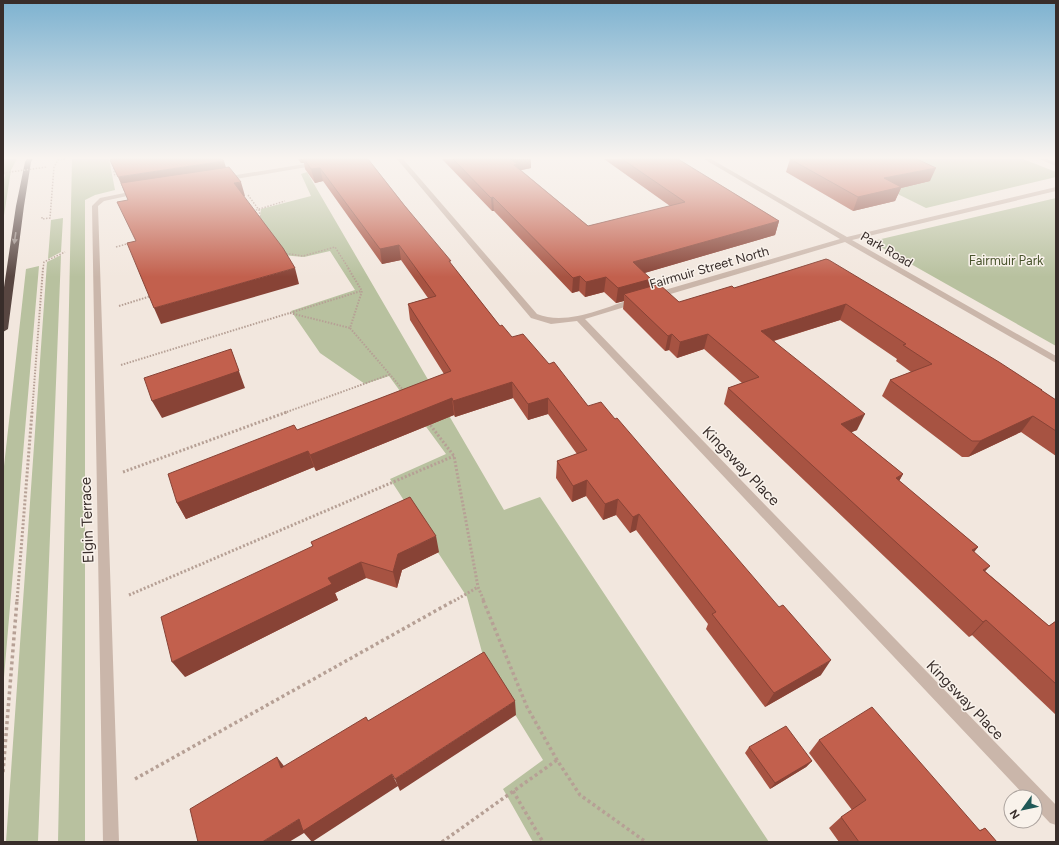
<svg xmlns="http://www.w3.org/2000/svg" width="1059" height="845" viewBox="0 0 1059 845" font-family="Figtree,sans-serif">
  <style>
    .green { fill: #b8c19f }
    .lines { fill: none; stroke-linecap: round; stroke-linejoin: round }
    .path-far3 { stroke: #b6a095; stroke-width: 1.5; stroke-dasharray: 1.5 1.5; stroke-linecap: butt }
    .path-far2 { stroke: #b6a095; stroke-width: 2; stroke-dasharray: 1.5 1.5; stroke-linecap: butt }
    .path-far1 { stroke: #b6a095; stroke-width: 3; stroke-dasharray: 2 2; stroke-linecap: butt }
    .path { stroke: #b6a095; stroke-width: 3.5; stroke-dasharray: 3 3; stroke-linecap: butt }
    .minor { fill: #cab6aa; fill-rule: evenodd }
    .highway { fill: #584641; fill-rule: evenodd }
    .path-bridge { stroke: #b6a095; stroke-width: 1.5; stroke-dasharray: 1.5 1.5; stroke-linecap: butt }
    .wall { fill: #a75342 }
    .shaded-wall { fill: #884336 }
    .building { fill: #c2604d; stroke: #884336 }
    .oneway { fill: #988b85 }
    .labels { text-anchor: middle; stroke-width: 3; stroke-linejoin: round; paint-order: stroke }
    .far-street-label { font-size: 13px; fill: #382d2a; stroke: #f9f2eb }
    .far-park-label { font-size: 13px; fill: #4a552e; stroke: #f9f2eb }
    .street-label { font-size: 15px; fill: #382d2a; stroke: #f9f2eb }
  </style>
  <rect width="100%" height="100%" fill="#f2e7de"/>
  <path class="green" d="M3 159H17L11 170 3 222V183L5 175 3 173Z
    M72 159H109L115 190 95 195 85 200V842H58Z
    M827 159H1023L1056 172V177L926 208Z
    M307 172 504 510 540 497 769 842H533L503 789 543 760 486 667 467 597 390 479 446 454 389 376 365 384 320 353 291 311 355 290 330 251 304 257 281 255 259 224 261 209 311 196 301 174Z
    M1056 198V346L879 246 877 240Z
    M63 218 61 252 48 259 51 220Z
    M61 255 38 842H6L47 262Z
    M39 266 3 689V475L26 269Z"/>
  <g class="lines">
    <path class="path-far3" d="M112 159 115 177
      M248 195 259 210 261 220
      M253 211 285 201
      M42 217V219L50 218 54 167 58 160 65 159
      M116 247 130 243
      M283 253 303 256 335 247 349 269
      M43 269 44 262 65 252"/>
    <path class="path-far2" d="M348 268 362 291 350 328 404 391
      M119 306 151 296
      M290 313 350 328
      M121 365 361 291
      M32 413 43 268
      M284 413 391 374"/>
    <path class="path-far1" d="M428 422 454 456 478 587 484 601
      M123 472 287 412
      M129 595 454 456
      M17 601 32 412
      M454 601 478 587"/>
    <path class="path" d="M483 600 527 707 557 760 580 795 646 842
      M3 772 17 600
      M135 779 455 600
      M513 791 543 842
      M442 842 557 760"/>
    <path class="minor" d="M397 159H403L537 314C566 326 604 308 632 299H638V303L585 319 1056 805V825L1050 823 1035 807V797H1026L577 321 551 324 531 318Z
      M704 159H711L847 237 1056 187V191L852 240 1056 356V363L845 242 657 298H651V294L840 239Z
      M1039 159H1047L1056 162V166Z
      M317 162 319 163V165L224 181 221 179 224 177Z
      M139 190 141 191V193L104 201 98 206 119 842H103L92 206 100 198Z"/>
    <path class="highway" d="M27 159H33L31 162 24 206 8 329 3 332V294L16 206 25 162Z"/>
    <path class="path-bridge" d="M3 173 47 167"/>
  </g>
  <path class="wall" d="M298 159H368L500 326 512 337 549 364 588 406 821 675 765 707 706 629 708 624 636 530 630 533 616 515 603 520 586 496 572 502 556 478 557 461 577 454 548 414 528 420 513 398 455 417 454 415 316 471 314 467 186 519 177 503 297 430 444 374 410 320 408 304 428 298 401 260 382 264 323 181 315 183 305 169 304 163H301Z
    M442 159H531V168L521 170 588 226 670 206 604 159H678L779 221 775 235 644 273 650 287 679 302 734 288 826 259 1042 390V391L1056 400V456L1021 432 968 457H962L882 396 890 380 911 372 896 361 897 359 840 320 774 341 857 430 851 432 903 474 899 481 978 547 974 552 985 571 1049 626 1056 621V715L972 635 969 637 724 404 728 388 742 383 704 349 677 358 669 350 665 351 623 309 624 301 616 303 604 292 585 297 579 291 572 293 494 211H492Z
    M790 159 930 181 901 188 895 201 853 211 786 172Z
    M311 542 439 552 402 570 397 588 366 578 335 593 338 600 185 677 313 547Z
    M819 740 980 830 985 828 997 842H839L829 828 841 817 852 810 809 753Z
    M749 747 812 761 806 767 770 789 745 753Z"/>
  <path class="shaded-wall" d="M300 159H303L304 163H301Z
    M511 159H531V168L517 171Z
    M224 161 228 174 124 191 118 177Z
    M320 168 323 181 315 183 311 169Z
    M936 168 930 181 901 188 895 201 853 211 858 197 884 178Z
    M241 182 245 196 239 197 234 183Z
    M493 197 494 211H492L491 198Z
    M779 221 775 235 631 277 633 262Z
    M399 245 401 260 382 264 380 249Z
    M295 268 299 284 161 324 154 308Z
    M580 276 579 291 572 293 573 278Z
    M606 277 604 292 585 297 586 282Z
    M651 279 649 293 624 294V301L616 303 618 288Z
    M846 304 840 320 756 346 761 331Z
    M672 334 669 350 665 351 668 336Z
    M708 334 704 349 677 358 680 342Z
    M231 349 245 388 162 418 152 401Z
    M512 382 513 398 455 417 453 401Z
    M452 398 454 415 316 471 310 455Z
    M548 398V414L528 420V404Z
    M865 414 857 430 833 440 841 424Z
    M1033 416 1021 432 968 457 980 441Z
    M308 451 314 467 186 519 177 503Z
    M903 474 894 490 896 478Z
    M587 480 586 496 572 502 573 486Z
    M618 499 616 515 603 520 605 504Z
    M639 514 636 530 630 533 633 517Z
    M436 536 439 552 402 570 397 588 393 572 398 554Z
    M978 547 966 562 972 550Z
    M361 562 366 578 335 593 338 600 185 677 172 662 328 578Z
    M990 566 976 581 983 570Z
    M986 620 972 635 969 637 983 622Z
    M831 660 821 675 765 707 774 693Z
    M515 701 516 715 400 791 395 779Z
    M277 757 287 770 281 768Z
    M812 761 806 767 770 789 775 783Z
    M392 774 398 786 312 842 304 833 289 842H262L299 819Z"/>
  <path class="building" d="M114 159H222L224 161 118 177 110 160Z
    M304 159H368L404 205 451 261H449L500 326 502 325 512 337 523 334 549 364 554 362 588 406 601 402 615 419 617 418 779 607 783 605 831 660 774 693 712 614 716 612 639 514 633 517 618 499 605 504 587 480 573 486 557 461 587 450 548 398 528 404 512 382 453 401 452 398 310 455 308 451 177 503 168 474 294 425 297 430 451 371 408 304 436 296 399 245 380 249 320 168 311 169Z
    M453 159H513H511L517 164 514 165 588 226 685 202 622 159H678L779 221 633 262 651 279 618 288 606 277 586 282 580 276 573 278 493 197 491 198Z
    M790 159H917L936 168 884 178 901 187 858 197Z
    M229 167 241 182 234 183 283 248 295 268 154 308 127 243 136 241 117 202 128 200 121 183Z
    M826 259 829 260 999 362 1042 390H1041L1056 400V431L1033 416 980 441H972L890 380 932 364 903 345 906 344 846 304 761 331 865 414 841 424 903 474 896 478 978 547 972 550 990 566 983 570 1049 626 1056 621V684L986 620 983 622 728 388 759 377 708 334 680 342 672 334 668 336 624 294 659 284 679 302 732 286 734 288Z
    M231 349 239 371 152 401 144 378Z
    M410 497 436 536 398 554 393 572 361 562 328 578 332 584 172 662 161 617 313 546 311 542Z
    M484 652 515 701 395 779 392 774 303 831 299 819 262 842H198L190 809 277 757 281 768 366 717 368 721Z
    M872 707 980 831 985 828 997 842H859L841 817 866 800 819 740Z
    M786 726 812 761 775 783 749 747Z"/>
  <defs><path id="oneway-solid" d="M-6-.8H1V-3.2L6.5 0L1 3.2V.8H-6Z"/></defs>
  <use class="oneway" href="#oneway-solid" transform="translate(15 238) rotate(98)"/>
  <linearGradient id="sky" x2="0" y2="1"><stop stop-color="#7db2d0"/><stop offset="0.57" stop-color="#f9f4f0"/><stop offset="1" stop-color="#f9f4f0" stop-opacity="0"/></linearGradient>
  <rect width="1059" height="277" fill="url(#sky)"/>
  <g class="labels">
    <g class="far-street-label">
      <text transform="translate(887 249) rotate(30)" y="5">Park Road</text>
      <text transform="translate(709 267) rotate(-16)" y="5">Fairmuir Street North</text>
    </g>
    <g class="far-park-label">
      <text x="1006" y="265">Fairmuir Park</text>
    </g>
    <g class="street-label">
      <text transform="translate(741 466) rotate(46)" y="5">Kingsway Place</text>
      <text transform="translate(87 520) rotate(-92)" y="5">Elgin Terrace</text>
      <text transform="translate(965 700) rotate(46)" y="5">Kingsway Place</text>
    </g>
  </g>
  <rect width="1059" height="845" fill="none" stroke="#382d2a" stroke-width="8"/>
  <g transform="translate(1023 809) rotate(237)"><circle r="19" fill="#f9f2eb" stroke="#aca39e"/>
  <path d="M0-3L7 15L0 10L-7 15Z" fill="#205857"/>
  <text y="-6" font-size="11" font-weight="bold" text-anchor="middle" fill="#382d2a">N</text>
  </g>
</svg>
